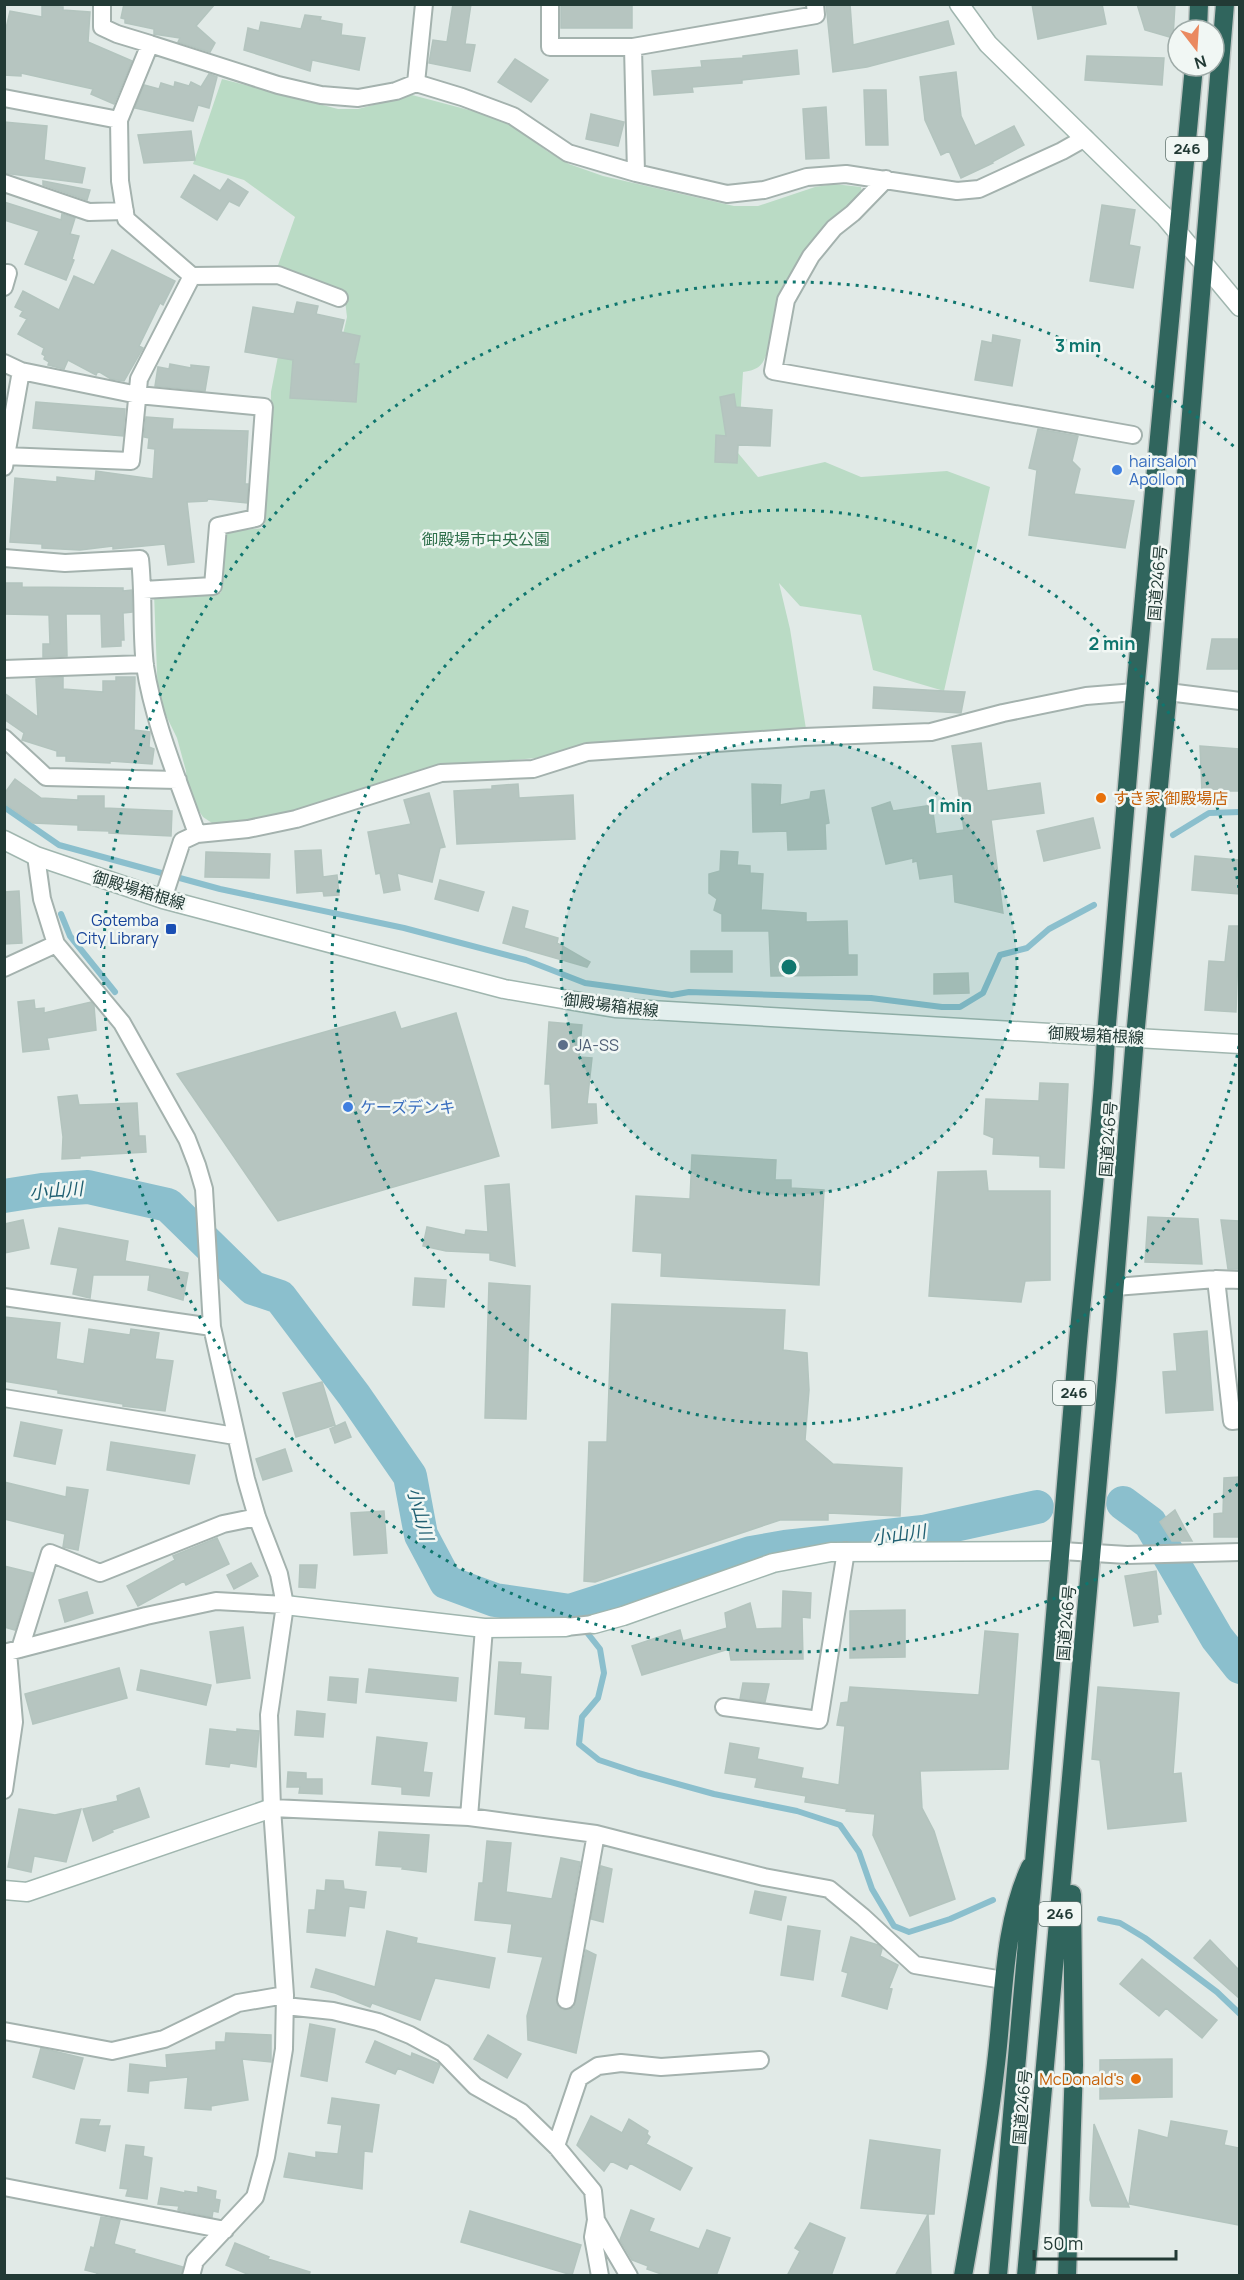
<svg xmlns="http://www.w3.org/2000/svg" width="1244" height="2280" viewBox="0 0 1244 2280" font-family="Manrope,'Noto Sans JP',sans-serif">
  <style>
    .green { fill: #badbc5 }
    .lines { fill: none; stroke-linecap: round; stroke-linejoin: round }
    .stream { stroke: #8bbfcd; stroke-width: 6 }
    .river { stroke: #8bbfcd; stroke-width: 34 }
    .building { fill: #b6c5c0; stroke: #b3c4be; stroke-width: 1.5 }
    .street-casing { stroke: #a4b2ae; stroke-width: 20 }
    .secondary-casing { stroke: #a0b6af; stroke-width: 21 }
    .highway-casing { stroke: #bdc4c2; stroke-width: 21 }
    .street { stroke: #fff; stroke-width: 16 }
    .secondary { stroke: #fff; stroke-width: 18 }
    .highway { stroke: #30655d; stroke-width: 18 }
    .ring { fill: none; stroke: #0f766e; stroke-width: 3; stroke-dasharray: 3 6 }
    .shop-dot { fill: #3f7fe0; stroke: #f1f7f4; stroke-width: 2 }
    .food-dot { fill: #e8710a; stroke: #f1f7f4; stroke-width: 2 }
    .transit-dot { fill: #1a4fb4; stroke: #f1f7f4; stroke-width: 2 }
    .service-dot { fill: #5c6f8a; stroke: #f1f7f4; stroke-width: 2 }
    .labels { text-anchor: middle; stroke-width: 5; stroke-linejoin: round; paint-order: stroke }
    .shield { fill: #f1f7f4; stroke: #60736e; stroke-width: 1.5 }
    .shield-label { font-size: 15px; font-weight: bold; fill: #223a35 }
    .shop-label { font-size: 16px; fill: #366cbe; stroke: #f1f7f4; text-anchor: start }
    .park-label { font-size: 16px; fill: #2f6f4b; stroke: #f1f7f4 }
    .street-label { font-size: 16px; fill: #223a35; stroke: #f1f7f4 }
    .food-label { font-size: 16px; fill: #c56008; stroke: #f1f7f4; text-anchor: start }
    .transit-label { font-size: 16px; fill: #164399; stroke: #f1f7f4; text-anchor: end }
    .service-label { font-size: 16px; fill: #4e5e75; stroke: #f1f7f4; text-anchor: start }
    .water-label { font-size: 18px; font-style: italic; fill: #206072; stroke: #f1f7f4 }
    .centre { fill: #0f766e; stroke: #f1f7f4; stroke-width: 3 }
    .ring-label { font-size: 18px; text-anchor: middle; font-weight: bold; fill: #0f766e; stroke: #f1f7f4; stroke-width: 5; stroke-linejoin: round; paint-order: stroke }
  </style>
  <rect width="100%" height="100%" fill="#e1eae7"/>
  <path class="green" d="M222 79 338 109H358L412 95 484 114 512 125 547 151 569 164 603 176 734 206H758L815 187 834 184 861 187 862 194 831 222 770 344C764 362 763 369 743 372L738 453 758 477 825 462 861 477 947 471 990 487 944 691 873 670 861 615 800 606 779 583 790 629 806 729 595 744 536 758 435 767 375 784 290 812 218 827 203 817 187 793 186 771 177 738 158 699 154 593H221L226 532 264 528 270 458 271 392 278 356H338L347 317 344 292 277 268 295 217 244 180 193 164Z
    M5 1191 94 1199 5 1210Z"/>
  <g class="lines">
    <path class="stream" d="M4 807 59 845 220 889 404 928 526 960 585 983 672 995 689 992 871 998 942 1007H960L983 993 1000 955 1027 948 1049 929 1094 905
      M1173 835 1209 813 1240 812
      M61 914 70 936 115 992
      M570 1611 600 1649 604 1673 598 1698 582 1717 579 1744 599 1760 638 1773 714 1794 797 1811 840 1825 859 1852 872 1889 894 1926 909 1932 950 1919 993 1900
      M1100 1919 1120 1923 1145 1938 1217 1992 1240 2014"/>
    <path class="river" d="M4 1196 42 1190 88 1187 168 1205 253 1288 280 1297 354 1395 410 1476 421 1535 446 1582 495 1600 570 1611 751 1553 785 1547 923 1532 1037 1507
      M1123 1503 1150 1523 1217 1638 1240 1667"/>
  </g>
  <path class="building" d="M124 4H215L196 26 215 43 210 52 178 42 180 38 154 34V29L125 23V19L121 18Z
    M453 4H471L465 44 475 45 470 71 429 63 433 40 447 42Z
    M561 4H632V28H561Z
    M826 4H850L853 45 948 21 954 44 867 67 833 72Z
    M1032 4H1102L1106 24 1038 39Z
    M1137 4H1175L1173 38 1145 30Z
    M42 6 63 7V10L90 12 88 42 132 61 114 104 91 94 93 89 21 73V76L4 75V37L10 11 42 17Z
    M305 15 321 17 320 20 342 24 341 35 365 38 359 70 312 60 310 71 244 50 248 28 259 31 261 22 301 29Z
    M797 50 799 74 742 80V83L692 87 693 92 654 95 652 71 702 67 701 61 743 58V56Z
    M1087 56 1164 58 1162 85 1085 80Z
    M515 59 548 80 531 102 498 82Z
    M956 72 961 116 975 146 1014 126 1024 145 992 162 993 163 961 178 949 151 941 155 925 120 920 77Z
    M209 74 217 77 209 108 198 105 193 121 135 108 144 85 159 89 161 83 174 87 175 82 189 86 191 82 201 87Z
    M864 90H886L888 145H866Z
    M826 107 829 158 806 159 803 109Z
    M591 114 624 122 618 146 586 139Z
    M4 122 47 126 44 160 85 168 82 183 4 173Z
    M191 131 195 160 144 163 138 135Z
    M194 175 220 191 228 179 248 192 239 206 229 201 217 220 181 197Z
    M43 181 90 190 87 200 43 185Z
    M4 202 61 220 62 214 75 218 70 234 79 236 72 259 74 260 66 280 25 264 39 231 4 220Z
    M1102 205 1135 210 1129 245 1140 247 1133 288 1090 281Z
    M112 250 175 281 163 305 160 303 139 346 143 348 124 381 111 379 98 371 96 375 68 360 64 369 48 365 49 362 44 359 45 356 42 354 44 348 18 334 27 319 20 316 23 311 15 307 23 291 59 310 74 276 94 285Z
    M297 302 318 306 316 314 344 320 341 332 360 336 354 364H359L356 402 290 398 293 360 245 352 253 307 294 314Z
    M993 335 1020 340 1012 386 975 380 982 341 992 343Z
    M170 364 191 368V365L209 367 205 391 155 386 158 367 169 369Z
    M734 394 736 407 772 410 770 446 738 445 737 463 715 462 716 435 726 436 720 397Z
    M36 402 125 409 123 436 33 428Z
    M146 417 173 419 172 429 248 431 245 484H248L247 503 208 499 207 501 187 502 194 562 168 565 165 544 113 549V546L80 550 42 548V544L10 542 15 478 57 482V477L95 481 96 471 153 479 155 449 148 448 149 438 144 437Z
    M1038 429 1078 436 1072 461 1080 469 1074 494 1134 501 1125 548 1029 535 1037 470 1029 468Z
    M4 583H22V587L123 588V591L132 590V612L123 613 124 640H121V646L102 647 101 614H66L67 656 43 657V644H50L49 615 4 614Z
    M1212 639H1239V669H1207Z
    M63 677V689L103 692V681H116V677H135L134 730 150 732 149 747 154 749 152 764 110 761V763L66 761V756H57V751L22 740 24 733 4 719V693L38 717 36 679Z
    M874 687 944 691 965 692 961 713 873 708Z
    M981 743 987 791 1040 783 1044 813 991 820 1003 913 955 902 953 874 920 879 917 861 913 862V858L886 864 872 808 890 802 893 811 932 805 936 834 964 830 952 746Z
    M1200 746 1239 749V791H1202Z
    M15 779 41 798 78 800V796H104V808L172 811 171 836 109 833V831L78 830V825L33 823 4 803V794Z
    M518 784 519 798 573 795 575 839 457 844 454 791 492 789V786Z
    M752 784 781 785 780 805 810 799 811 792 824 790 829 823 825 824 826 849 788 850 787 831 753 832Z
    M429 793 445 847 440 848 432 882 397 873 400 890 384 893 380 873 376 874 368 832 411 824 404 800Z
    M1093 818 1100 848 1044 861 1037 831Z
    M321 850 323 877 337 875 339 895 324 896 323 891 297 893 295 851Z
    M721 851 738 852 737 865 750 866V873L763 874 761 910 806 913V922L847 921 848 955H857V975L771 976 769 931H722V914L714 910 717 899 709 893V874L720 871Z
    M206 852 270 854 269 878 205 877Z
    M1195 856 1239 860V894L1192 890Z
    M440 880 484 892 478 911 435 899Z
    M19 891 22 943 4 944V892Z
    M513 907 528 911 524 928 558 938 557 943 590 962 587 967 503 943Z
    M1229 926H1239L1236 1012 1205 1010 1209 961 1225 962Z
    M691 951H732V972H691Z
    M968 973 969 993 934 994V974Z
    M34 1000 35 1009 44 1008V1013L91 1002 94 1006 96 1030 47 1038 49 1049 23 1052 18 1002Z
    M395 1012 401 1029 456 1013 499 1156 278 1221 177 1074Z
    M549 1022 582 1025 579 1057 592 1058 587 1104H596L597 1123 552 1128 550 1084H545Z
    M1040 1083 1068 1084 1064 1168 1040 1167V1156L993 1154 994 1138 984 1134 986 1099 1039 1101Z
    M77 1095 79 1105 137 1103 139 1136H145L146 1152 80 1156V1158L62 1159 63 1137 58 1097Z
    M692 1155 776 1160 775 1180H791V1188L824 1190 819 1285 661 1276 662 1253 633 1251 636 1196 690 1199Z
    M986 1171 988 1191H1050V1280L1025 1281 1021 1302 929 1296 938 1172Z
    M509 1184 515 1266 490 1260V1253L446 1251 423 1246 427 1227 465 1235 466 1230 488 1232 485 1186Z
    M1148 1217 1198 1219 1202 1264 1145 1262Z
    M23 1220 29 1248 4 1253V1224Z
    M1221 1220 1239 1221V1269H1228Z
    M59 1228 128 1241 125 1261 188 1273 183 1300 148 1290 150 1275H93L90 1298 73 1294 78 1268 51 1264Z
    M415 1278 446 1280 444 1307 413 1305Z
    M489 1283 530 1286 526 1419 485 1418Z
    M612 1304 785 1310 783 1350 807 1353 809 1390 805 1440 833 1464 902 1468 900 1516 828 1513V1520H780L595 1582 584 1581 589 1442H607Z
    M4 1317 60 1323 56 1359 84 1364 89 1329 130 1335 131 1329 159 1333 155 1359 173 1361 165 1411 123 1406V1404L58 1393V1390L4 1381Z
    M1207 1331 1213 1410 1166 1413 1163 1372 1177 1371 1174 1334Z
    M322 1382 335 1425 296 1437 283 1393Z
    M21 1422 62 1430 55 1464 14 1456Z
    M345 1422 351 1437 335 1443 330 1429Z
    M111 1442 195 1455 189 1484 107 1470Z
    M285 1449 292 1471 263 1480 256 1459Z
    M1239 1477V1537H1214V1514L1223 1513 1224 1478Z
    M4 1482 66 1497 67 1487 88 1490 78 1550 63 1547 65 1534 4 1519Z
    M1175 1510 1184 1527 1192 1541H1172L1160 1522Z
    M384 1511 387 1553 354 1555 351 1513Z
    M217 1538 229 1564 186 1585 184 1581 138 1606 127 1586 175 1560 173 1556Z
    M251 1563 258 1576 234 1589 227 1575Z
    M300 1565H317L315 1588 299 1587Z
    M4 1566 33 1573 15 1630 4 1627Z
    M1156 1571 1161 1614 1157 1615 1158 1622 1134 1626 1125 1576Z
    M783 1591 811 1593 810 1618 802 1617 803 1659 731 1660 729 1649 642 1675 632 1646 680 1630 683 1641 727 1628 725 1613 750 1603 756 1629 782 1628Z
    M87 1592 93 1613 65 1622 59 1600Z
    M905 1610V1657L850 1658V1611Z
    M243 1627 250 1678 217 1683 210 1632Z
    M985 1631 1018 1634 1008 1769 920 1771 922 1808 934 1831 955 1899 910 1916 873 1835 875 1814 846 1811 847 1809 805 1802 806 1796 755 1787 757 1778 725 1773 730 1743 759 1748 757 1759 803 1768 801 1778 839 1785 845 1726 837 1725 841 1703 848 1702 850 1687 979 1695Z
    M499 1662 521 1663 520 1674 551 1677 548 1729 525 1728 526 1717 495 1714Z
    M119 1668 127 1698 33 1724 25 1694Z
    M369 1669 458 1678 456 1701 366 1692Z
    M141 1670 211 1685 206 1705 137 1690Z
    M330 1677 358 1679 356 1703 328 1700Z
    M743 1683 769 1684 765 1702 740 1699Z
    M1098 1687 1179 1693 1173 1774 1181 1773 1186 1821 1108 1829 1100 1760 1092 1759Z
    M297 1711 325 1714 323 1737 295 1735Z
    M210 1729 237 1732V1729L259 1731 256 1767 230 1763 229 1767 206 1764Z
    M377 1737 427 1743 423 1772 432 1773 429 1796 402 1794V1787L372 1784Z
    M288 1772 306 1773V1779H322V1794L299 1793 300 1787H287Z
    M139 1788 149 1817 112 1830 113 1832 93 1841 83 1809 118 1801 117 1796Z
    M19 1809 55 1815 81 1809 66 1862 34 1856 31 1872 8 1867Z
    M379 1832 429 1835 426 1872 402 1869 403 1867 376 1865Z
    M487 1841 511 1843 506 1892 552 1899 561 1858 580 1862 556 1999 560 2008 565 2010 574 2007 586 1950 596 1955 576 2053 528 2040 527 2016 543 1957 508 1952 512 1924 475 1920 479 1883H483Z
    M601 1866 612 1869 603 1922 591 1919Z
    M326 1880 343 1881 344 1889 366 1892 364 1908 349 1906 345 1936 307 1932 309 1910H315L317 1890 325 1891Z
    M755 1891 786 1897 781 1920 750 1913Z
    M788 1926 820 1931 813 1980 781 1975Z
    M387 1931 417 1938 416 1943 495 1958 489 1988 435 1978 420 2020 372 2003 370 2007 335 1993 311 1987 316 1969 375 1987Z
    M851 1937 878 1945 882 1949 880 1956 898 1965 889 1988 892 1989 887 2009 842 1996 848 1973 842 1971Z
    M1210 1940 1239 1970V1998L1194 1958Z
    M1142 1959 1217 2020 1202 2038 1166 2008 1159 2016 1120 1984Z
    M310 2024 335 2029 327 2081 301 2076Z
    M226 2033 271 2035V2062L242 2059 248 2100 211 2106V2110L185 2108 188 2077 149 2081 148 2093 128 2091 130 2064 167 2068 166 2055 216 2050V2042H225Z
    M488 2035 521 2054 507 2078 474 2059Z
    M375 2041 411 2057 412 2053 439 2064 440 2065 433 2083 398 2068 395 2074 366 2062Z
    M41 2048 83 2058 74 2089 33 2077Z
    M1172 2059V2097L1100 2099V2060Z
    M332 2098 379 2105 372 2152 364 2151 362 2189 284 2177 289 2153 316 2158V2152L338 2154 342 2125 328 2123Z
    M591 2116 622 2133 629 2119 648 2131 647 2134 650 2137 646 2144 692 2168 680 2190 630 2163 627 2169 611 2161 604 2171 577 2145Z
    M81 2119 100 2120 98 2126H110L105 2151 76 2143Z
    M1171 2121 1227 2131 1224 2145 1239 2148V2225L1129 2204 1139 2130 1168 2138Z
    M1094 2124 1129 2207 1092 2206 1090 2200Z
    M870 2140 940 2150 934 2214H928L931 2276H895L928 2214 861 2208Z
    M126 2145 144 2147 143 2156 152 2158 147 2199 126 2196 128 2189 120 2188Z
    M198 2187 216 2191 215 2199 220 2200 218 2212 213 2211 212 2217 178 2210 179 2206 158 2204 161 2188 185 2193V2191L198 2193Z
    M631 2210 654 2219 649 2231 699 2249 707 2230 730 2238 716 2276H667L647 2269 648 2266 632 2260 620 2240Z
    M470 2211 581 2245 572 2275 461 2242Z
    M101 2217 120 2220 114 2244 135 2250 134 2253 183 2267 181 2276H96L97 2273 85 2270 91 2247 94 2248Z
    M810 2223 845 2238 831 2276H787L800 2251 795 2248Z
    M235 2243 269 2257 268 2259 310 2272 309 2276H252L226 2265Z"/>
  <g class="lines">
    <g class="street-casing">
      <path id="street" d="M102 4V27L117 34 150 44
        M550 4V47H633L816 15 815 4
        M633 47 636 173
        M416 83 424 4
        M4 98 119 120
        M886 179 853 213 834 228 811 256 786 300 773 371 1133 435
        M4 183 89 212 125 211
        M4 273H8L4 287
        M339 298 278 275 192 276 126 219 120 181 119 120 150 44 278 85 321 95 358 98 396 91 416 83 462 97 513 116 568 153 636 173 727 194 764 190 807 177 846 174 957 191 979 189 1062 151 1085 138
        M4 363 21 371 138 395 264 407 256 518 218 526 213 586 143 590
        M4 456 131 461 139 379 192 276
        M4 467 21 371
        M4 558 65 563 140 559C144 595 141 633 145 666 154 724 178 779 197 834
        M4 669 145 664
        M1168 692 1240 701
        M4 738 46 777 178 780
        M36 856 42 899 56 944 122 1023 187 1139 197 1165 204 1189 212 1327 246 1479 257 1517 279 1574 285 1605 269 1715 272 1808 285 1995 284 2049 266 2157 255 2197 195 2261 191 2276
        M163 899 182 841 197 834 248 829 296 819 441 773 533 769 587 752 804 737 931 732 1003 713 1086 696 1135 692
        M4 968 56 944
        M1216 1279 1232 1421 1240 1420
        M1115 1287 1216 1279 1240 1280
        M4 1297 212 1327
        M4 1398 235 1436
        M1062 1551 1127 1555 1240 1552
        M566 1627 594 1624
        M20 1649 50 1553 100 1573 223 1524 257 1517
        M4 1653 146 1616 216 1601 285 1605
        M724 1707 819 1720 846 1551
        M4 1790 14 1722 8 1652
        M272 1808 469 1817 596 1834 764 1877 829 1889 863 1917 915 1965 1003 1980
        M469 1817 484 1628
        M566 2000 596 1834
        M285 2006 333 2011 378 2022 410 2035 443 2053 475 2086 521 2112 556 2146 593 2191 596 2220 629 2276
        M4 2031 112 2051 164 2039 238 2003 285 1995
        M556 2146 579 2078 598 2066 621 2063 661 2067 760 2060
        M4 2187 225 2230
        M596 2220 593 2237 600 2276"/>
    </g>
    <g class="secondary-casing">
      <path id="secondary" d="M959 4 988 44 1165 217 1240 307
        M4 840 36 856 163 899 504 989 615 1008 1240 1044
        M285 1605 484 1628 566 1627
        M594 1624 623 1616 773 1563 831 1552 1062 1551
        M4 1890 27 1892 272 1808"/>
    </g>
    <g class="highway-casing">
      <path id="highway" d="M1198 30 1199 4
        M963 2276C976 2203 989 2128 997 2055 1004 1993 1004 1923 1030 1867
        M998 2276C1026 1968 1051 1661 1077 1353 1086 1247 1101 1142 1106 1036L1135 692 1194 66
        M1026 2276 1107 1380 1135 1037 1168 692 1225 4
        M1067 2276 1074 2065 1072 1894"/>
    </g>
    <use href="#street" class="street"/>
    <use href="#secondary" class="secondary"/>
    <use href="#highway" class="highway"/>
  </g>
  <circle cx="789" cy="967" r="228" fill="#0f766e" fill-opacity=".12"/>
  <g class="ring">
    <circle cx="789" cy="967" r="228"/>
    <path d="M1239 1046A457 457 0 1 1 1239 888"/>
    <path d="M1238 1484A685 685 0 1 1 1238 450"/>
  </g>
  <g class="shop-dot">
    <circle cx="1117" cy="470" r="6"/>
    <circle cx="348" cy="1107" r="6"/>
  </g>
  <g class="food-dot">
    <circle cx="1101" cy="798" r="6"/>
    <circle cx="1136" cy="2079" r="6"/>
  </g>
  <rect class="transit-dot" x="165" y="923" width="12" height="12" rx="3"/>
  <circle class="service-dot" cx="563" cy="1045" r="6"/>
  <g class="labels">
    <g class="shield">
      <rect x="1166" y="137" width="42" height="24" rx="4.5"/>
      <rect x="1053" y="1381" width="42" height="24" rx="4.5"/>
      <rect x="1039" y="1902" width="42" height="24" rx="4.5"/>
    </g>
    <g class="shield-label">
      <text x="1187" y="154">246</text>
      <text x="1074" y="1398">246</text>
      <text x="1060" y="1919">246</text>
    </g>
    <g class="shop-label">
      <text x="1129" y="467">hairsalon<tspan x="1129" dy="18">Apollon</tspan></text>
      <text x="360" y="1113">ケーズデンキ</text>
    </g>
    <g class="park-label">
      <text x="486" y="545">御殿場市中央公園</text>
    </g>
    <g class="street-label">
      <text transform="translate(1157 583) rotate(-85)" y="6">国道246号</text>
      <text transform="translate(139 890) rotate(17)" y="6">御殿場箱根線</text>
      <text transform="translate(611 1005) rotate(7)" y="6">御殿場箱根線</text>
      <text transform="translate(1096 1035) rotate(3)" y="6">御殿場箱根線</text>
      <text transform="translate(1108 1139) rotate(-86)" y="6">国道246号</text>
      <text transform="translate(1066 1623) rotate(-85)" y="6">国道246号</text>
      <text transform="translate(1022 2107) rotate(-85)" y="6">国道246号</text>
    </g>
    <g class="food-label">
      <text x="1113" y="804">すき家 御殿場店</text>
      <text x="1124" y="2085" text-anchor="end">McDonald's</text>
    </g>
    <g class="transit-label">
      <text x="159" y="926">Gotemba<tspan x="159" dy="18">City Library</tspan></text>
    </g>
    <g class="service-label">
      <text x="575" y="1051">JA-SS</text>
    </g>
    <g class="water-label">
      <text transform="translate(56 1191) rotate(-5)" y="6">小山川</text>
      <text transform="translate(420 1514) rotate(75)" y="6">小山川</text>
      <text transform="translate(899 1535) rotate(-8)" y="6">小山川</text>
    </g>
  </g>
  <circle cx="789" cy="967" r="9" class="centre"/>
  <g class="ring-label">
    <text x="1078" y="352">3 min</text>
    <text x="1112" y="650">2 min</text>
    <text x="950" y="812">1 min</text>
  </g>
  <rect width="1244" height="2280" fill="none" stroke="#223a35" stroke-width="12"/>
  <g transform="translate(1196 48) rotate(163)"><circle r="28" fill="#f1f7f4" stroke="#9eaba8" stroke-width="1.5"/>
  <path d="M0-4.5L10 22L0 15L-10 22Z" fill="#ea895f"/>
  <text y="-9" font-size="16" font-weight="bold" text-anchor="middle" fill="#223a35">N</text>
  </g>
  <path d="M1034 2250v9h142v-9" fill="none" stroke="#223a35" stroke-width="3"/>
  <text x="1043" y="2250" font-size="18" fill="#223a35" stroke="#f1f7f4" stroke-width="4.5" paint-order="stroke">50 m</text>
</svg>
